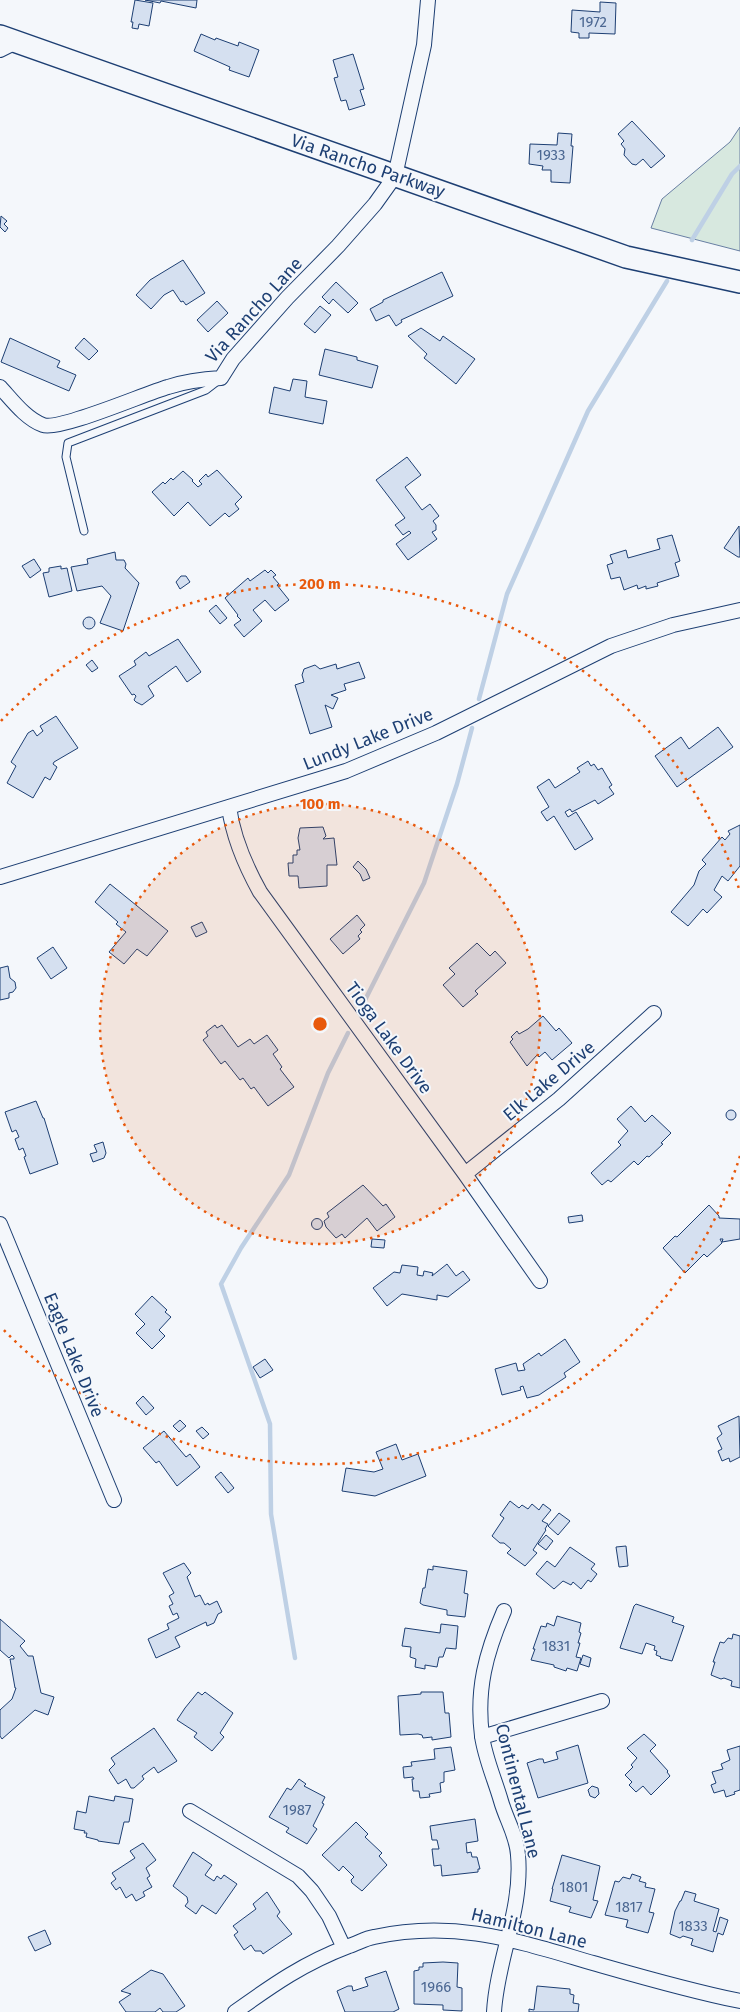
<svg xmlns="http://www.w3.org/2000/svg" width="740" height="2012" viewBox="0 0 740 2012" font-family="'Fira Sans',sans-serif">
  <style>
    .green { fill: #d7e8df; stroke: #687fa3 }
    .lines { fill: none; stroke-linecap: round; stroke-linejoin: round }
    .stream { stroke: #bed0e5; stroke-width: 4.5 }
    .building { fill: #d5e0f0; stroke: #1d3f73 }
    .service-casing { stroke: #1d3f73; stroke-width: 9 }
    .minor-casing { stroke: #1d3f73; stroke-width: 16 }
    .primary-casing { stroke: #1d3f73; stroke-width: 24 }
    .service { stroke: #f4f7fb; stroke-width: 7 }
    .minor { stroke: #f4f7fb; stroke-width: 14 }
    .primary { stroke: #f4f7fb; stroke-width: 21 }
    .ring { fill: none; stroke: #e8590c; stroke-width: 2.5; stroke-dasharray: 2.5 5 }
    .labels { text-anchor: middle; stroke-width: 4; stroke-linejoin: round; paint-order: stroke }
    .number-label { font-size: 15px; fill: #4b6792 }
    .street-label { font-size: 18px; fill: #1d3f73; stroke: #f4f7fb }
    .centre { fill: #e8590c; stroke: #f4f7fb; stroke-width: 2.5 }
    .ring-label { font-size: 15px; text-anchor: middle; font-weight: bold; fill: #e8590c; stroke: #f4f7fb; stroke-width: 4; stroke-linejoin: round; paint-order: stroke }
  </style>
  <rect width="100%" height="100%" fill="#f4f7fb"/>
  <path class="green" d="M740 127V251L651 228 662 199 730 142Z"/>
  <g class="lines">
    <path class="stream" d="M692 240 732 174 740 166
      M479 699 507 594 588 411 667 281
      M360 1010 424 883 457 784 472 728
      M295 1658 271 1514 270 1424 221 1284 241 1248 289 1175 328 1073 348 1033"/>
  </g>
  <path class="building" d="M135 0 153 3 149 26 139 24 138 29 132 28 133 22H131Z
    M145 0H197L196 8 161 1 160 3Z
    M600 2 616 3 615 34 589 33V38H579V33L571 32 572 10 600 12Z
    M201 34 215 40 216 38 238 46 239 42 259 50 249 77 229 70 230 67 194 51Z
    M353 54 364 89 360 90 365 105 349 110 346 100 341 101 334 78 338 77 333 60Z
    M632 121 665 156 651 168 643 159 636 165 632 164 624 155 625 149 621 144 624 141 618 134Z
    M558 133 572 134 571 146H573L570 183 551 182V170H542L543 166 529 164 530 144 557 145Z
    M1 216 7 221 4 224 8 228 5 232 0 227Z
    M183 260 205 293 186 305 183 301 181 302 173 290 164 295 151 309 136 295 150 280Z
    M442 272 453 296 401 320 402 322 396 326 389 315 376 321 370 309 383 302V300Z
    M336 282 358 303 348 313 333 299 329 304 322 297Z
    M217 301 228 313 208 332 197 320Z
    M320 306 331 315 315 333 304 324Z
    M421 328 440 341 443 336 475 359 456 384 424 358 427 354 408 336Z
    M10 338 60 361 57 367 76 375 69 391 1 362Z
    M84 338 98 351 89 360 75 348Z
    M325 349 357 357V360L378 366 372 388 319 375Z
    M293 379 307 381 305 397 327 401 323 424 269 413 274 387 290 391Z
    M407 457 421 475 405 487 422 510 430 504 439 516 433 521 436 525V530L432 532 437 539 408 560 396 544 411 533 409 531 403 535 395 525 405 518 376 480Z
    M217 470 242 497 235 504 239 509 229 517 225 513 210 526 188 502 174 516 152 492 163 482 165 484 171 478 173 480 183 471 193 480 192 481 198 487 202 484 199 481 206 474 208 477Z
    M739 526 740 557H738L724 548Z
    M672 535 680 561 675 563 679 576 657 583 658 586 646 589V586L638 589 637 585 624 590 620 577 611 579 607 565 613 563 610 555 626 550 628 558 660 549 657 539Z
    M115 552 116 560H124L126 564 125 568 139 583 123 631 100 623 111 596 102 586 77 591 71 567 88 564 87 559Z
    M34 559 41 570 30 578 22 566Z
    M61 566V569L67 568 72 591 49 597 43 573 49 572V568Z
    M265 570 268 573 271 570 276 575 273 577 279 584 277 585 289 600 275 611 265 600 253 610 262 621 244 637 234 625 241 620 237 616 238 615 225 598 248 578 250 581Z
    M181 576H186L190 582 180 589 176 582Z
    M216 605 227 618 220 624 209 611Z
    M83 623a6 6 0 1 1 12 0a6 6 0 1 1-12 0Z
    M178 639 201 672 187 682 176 666 148 686 154 696 142 705 136 702 134 700 136 696 134 694 132 695 119 676 136 665 134 661 146 652 149 656Z
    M92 660 98 668 92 672 86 665Z
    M359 662 365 678 344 684 346 690 331 695 338 698 333 709 325 705 332 727 310 734 295 685 304 682 302 675 304 669 315 665 320 669 336 664 337 669Z
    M56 716 78 748 54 762 53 764 57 767 50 780 45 777 33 798 7 783 16 766 11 762 28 733 33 730 37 736 43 731 40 726Z
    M718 727 733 747 677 787 655 756 681 737 689 749Z
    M588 761 591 766 594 764 598 770 602 768 612 785 609 787 614 794 598 804 595 800 572 812 570 809 565 812 568 817 576 812 593 839 575 850 554 816 547 821 541 812 549 807 537 787 549 779 555 788 580 772 577 768Z
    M740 825V866L728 881 722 876 714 890 722 897 707 913 703 909 688 926 671 912 694 885 699 871 706 864 702 860 722 837 725 840 730 834 728 831Z
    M323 827 326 836 323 839 334 838 337 865H327V886L299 888 298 876H289L288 863H293V855H297V850H300L298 838 300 828Z
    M358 861 366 869 370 878 363 881 360 874 353 867Z
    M110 884 168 931 147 956 137 949 124 964 109 952 126 932 116 924 118 922 95 902Z
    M357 915 365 925 360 930 362 932 358 936 360 939 343 954 330 939Z
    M202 922 207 932 196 937 191 927Z
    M477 943 490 956 495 951 506 963 475 991 478 994 463 1007 443 985 455 974 449 968Z
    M53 947 67 968 51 979 37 958Z
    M8 966 10 978 15 982 16 988 13 992 9 993V998L0 1000V968Z
    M543 1016 556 1031 559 1028 572 1043 552 1060 545 1052 539 1057 537 1055 527 1066 510 1042 513 1039 511 1037 517 1031 519 1034 528 1029Z
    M215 1025 217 1028 222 1025 238 1047 250 1039 254 1044 267 1035 278 1050 273 1054 282 1067 280 1069 294 1087 268 1106 254 1087 251 1089 243 1078 240 1080 225 1061 221 1064 203 1040 208 1036 206 1032Z
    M36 1101 43 1118H44L58 1164 30 1174 24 1157 26 1156 23 1148 19 1150 15 1139 19 1137 16 1130 12 1132 5 1112Z
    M631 1106 645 1122 652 1115 671 1133 661 1143 663 1144 649 1157 647 1156 638 1165 634 1161 611 1182 608 1180 602 1185 591 1173 621 1145 618 1142 628 1131 617 1119Z
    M726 1115a5 5 0 1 1 10 0a5 5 0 1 1-10 0Z
    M103 1142 106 1153 104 1158 93 1162 90 1154 97 1152 94 1145Z
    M363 1185 383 1206 386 1204 395 1217 377 1231 367 1218 345 1238 342 1234 336 1238 326 1227 324 1221 329 1217 327 1213Z
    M709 1205 719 1216V1218L740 1219V1239L722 1242 723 1239H720L722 1243 707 1257 704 1254 685 1273 663 1248 675 1236 677 1237Z
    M582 1215 583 1221 569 1223 568 1217Z
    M311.5 1224a5.5 5.5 0 1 1 11 0a5.5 5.5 0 1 1-11 0Z
    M372 1239 385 1240 384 1248 371 1247Z
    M447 1264 456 1276 463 1271 470 1280 448 1297 437 1295V1300L402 1294 387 1306 373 1288 394 1272 400 1273 402 1265 418 1267 417 1275 423 1276 424 1271 433 1273 432 1276Z
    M152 1296 167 1310 165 1312 171 1317 159 1330 165 1336 152 1349 136 1333 145 1324 135 1314Z
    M565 1339 580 1362 564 1373 566 1377 539 1395 527 1398 523 1386 520 1387 521 1390 502 1395 495 1369 516 1363 518 1371 525 1370 523 1364 539 1353 541 1356Z
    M265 1359 273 1370 260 1378 253 1367Z
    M143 1396 154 1408 146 1415 136 1403Z
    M739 1416 740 1457 730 1462 729 1458 722 1461 718 1451 722 1449 717 1438 722 1434 718 1426Z
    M180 1420 186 1426 179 1432 173 1426Z
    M202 1427 209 1434 203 1439 196 1431Z
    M164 1431 186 1457 190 1454 200 1467 177 1486 159 1461 156 1463 143 1448Z
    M396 1444 402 1460 418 1454 426 1476 375 1496 342 1491 346 1468 374 1472 383 1469 376 1452Z
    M221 1472 234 1488 228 1493 215 1477Z
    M510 1501 519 1508 522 1505 528 1509 532 1504 539 1510 543 1504 551 1510 542 1521 548 1524 545 1529 546 1530 533 1550 537 1553 525 1566 507 1553 511 1549 504 1543H500L492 1536 504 1518 500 1515Z
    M559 1513 570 1521 558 1535 548 1526Z
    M546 1535 553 1541 546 1550 538 1544Z
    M626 1546 628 1566 619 1567 616 1547Z
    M570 1547 595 1564 591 1569 597 1574 591 1582 588 1580 581 1589 573 1582 571 1585 563 1581 554 1589 536 1574 547 1561 555 1567Z
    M184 1563 191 1573 187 1577 195 1597 200 1595 205 1605 208 1603 209 1605 217 1601 222 1612 218 1614 214 1623 207 1626 206 1622 175 1637 180 1647 156 1658 148 1639 169 1629 167 1624 179 1618 177 1613 173 1615 169 1606 173 1604 169 1596 174 1593 163 1573Z
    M433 1566 467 1571 464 1593 468 1594 465 1617 447 1615V1610L423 1605 420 1603 423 1588H425L428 1569 433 1570Z
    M636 1604 674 1617 672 1622 684 1626 672 1661 660 1658 661 1657 656 1655 657 1651 654 1650 655 1646 646 1643 642 1654 620 1648 634 1606Z
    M557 1616 581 1623 579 1632 581 1633 578 1643H580L576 1657 581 1658 577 1671 567 1668 566 1671 554 1667V1665L531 1660 535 1649H533L541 1626 546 1627 547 1623 554 1626Z
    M0 1619 25 1641 20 1646 28 1656H33L41 1693 54 1697 48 1715 35 1710 2 1739 0 1736V1710L12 1699 16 1688H15L10 1659H14V1657L12 1655 9 1658 0 1650Z
    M441 1624 458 1626 456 1649 446 1648 443 1657H439L437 1667 425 1665V1669L415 1667 416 1659 410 1657 411 1647 402 1646 405 1628 440 1633Z
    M733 1634 740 1636V1688L731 1686 732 1681 724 1678 721 1679 711 1675 715 1662H713L720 1642 724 1643 728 1638 732 1639Z
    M583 1655 591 1658 589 1667 580 1664Z
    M198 1692 202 1695 205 1692 233 1713 220 1733 224 1737 212 1751 194 1737 197 1733 177 1720 185 1708Z
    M421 1692H443L445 1713H449L451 1737 432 1740V1737L423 1738 422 1735 418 1734 400 1735 398 1696 421 1694Z
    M154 1728 177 1761 158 1773 154 1767 142 1776 144 1779 134 1788H131L126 1779 118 1784 109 1770 115 1764 111 1758Z
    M644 1734 656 1745 650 1751 668 1771 667 1772 670 1776 651 1795 643 1786 636 1792 629 1785 632 1782 625 1775 633 1767 631 1765 637 1758 627 1748Z
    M578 1745 588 1783 538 1798 527 1763 539 1759H543L544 1763 558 1759 556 1752Z
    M740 1746V1790L734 1792 735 1794 726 1797 724 1790 714 1793 711 1785 716 1783 712 1772 723 1769 721 1764 730 1760 727 1750Z
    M451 1747 455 1770 444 1772V1782L440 1783 441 1792 429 1794 430 1797 420 1798 419 1791H413L412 1779H414L413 1777 404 1778 403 1767 412 1766 411 1762 435 1759 434 1749Z
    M299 1779 306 1784 304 1786 325 1797 322 1803 324 1804 313 1826 317 1829 307 1844 286 1832 289 1828 269 1817 287 1788 291 1790Z
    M592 1786 598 1788 599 1794 595 1798 590 1796 588 1790Z
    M89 1796 114 1801 115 1796 133 1799 129 1822H124L119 1844 98 1841V1840L86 1837 87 1833H84L85 1831 74 1829 77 1811 86 1813Z
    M475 1819 478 1841 466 1843 467 1853 471 1852 472 1857H477L480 1869H478V1872L442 1876 441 1865 434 1866 432 1849H439L437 1840H432L430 1826Z
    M356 1822 368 1834 365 1837 382 1853 379 1856 387 1865 362 1891 352 1883 351 1880 354 1877 343 1866 339 1871 322 1855Z
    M143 1843 156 1860 146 1868 150 1876 147 1878 152 1887 143 1892 145 1896 136 1901 132 1894 126 1898 120 1887 116 1890 111 1883 116 1879 112 1873 135 1858 130 1851Z
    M193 1852 212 1865 205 1875 214 1881 217 1876 221 1879 224 1875 237 1884 216 1914 202 1905 196 1914 185 1906 188 1902 187 1897 173 1886Z
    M562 1855 600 1866 593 1900 598 1901 591 1918 569 1912 571 1907 550 1901 553 1889H552Z
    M632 1874 641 1877 639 1881 646 1883 645 1887 655 1889 649 1912 654 1913 648 1933 626 1927 628 1920 605 1915 615 1881 619 1882 623 1877 630 1879Z
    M685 1891 696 1894 694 1901 719 1909 713 1931 716 1932 720 1917 728 1920 723 1935 718 1933 713 1952 691 1945 693 1939 683 1936 680 1938 670 1934 675 1911 680 1901H681Z
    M267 1892 280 1912 277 1916 292 1934 263 1954 261 1951H255L251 1945 244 1950 234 1935 238 1932 233 1926 256 1909 253 1904Z
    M45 1930 51 1944 35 1951 28 1937Z
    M443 1962 458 1963 457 1987 462 1988V2011L443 2010V2005L414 2004V1971L419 1970V1967H423V1963Z
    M151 1970 163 1974 185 2006 176 2012H163L160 2008 155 2012H126L119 2002 131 1994 121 1991Z
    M386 1971 399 2009 393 2012H345L337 1991 348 1986H352L353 1991 368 1986 365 1978Z
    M537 1986 570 1989V1994L574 1995 573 2003 579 2004 578 2012H529V2009L534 2010Z"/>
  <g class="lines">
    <g class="service-casing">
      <path id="service" d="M84 531 66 457 68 443 206 390 219 380"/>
    </g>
    <g class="minor-casing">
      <path id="minor" d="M0 50 16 42
        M0 387C12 400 26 419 43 425 60 431 146 393 168 387 186 381 202 379 221 378L233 359 287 298 338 246 375 204 395 176 424 45 428 0
        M229 807C233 837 245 865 260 892L465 1174 540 1281
        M0 877 346 771 436 733 611 646 673 625 740 610
        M465 1174 559 1099 654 1013
        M0 1224 114 1500
        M482 1737 602 1701
        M190 1811 298 1876 312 1891 329 1916 344 1948
        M235 2012C274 1984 304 1963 349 1946 358 1943 366 1938 374 1937 455 1919 517 1941 593 1963 642 1977 690 1991 740 2001
        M494 2012C497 1959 523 1909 518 1855 517 1836 506 1819 501 1801 495 1780 485 1758 482 1736 476 1689 486 1653 504 1611"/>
    </g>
    <g class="primary-casing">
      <path id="primary" d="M0 36 626 257 740 282"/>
    </g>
    <use href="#service" class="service"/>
    <use href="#minor" class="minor"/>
    <use href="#primary" class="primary"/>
  </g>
  <circle cx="320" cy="1024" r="220" fill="#e8590c" fill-opacity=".12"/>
  <g class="ring">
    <circle cx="320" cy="1024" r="220"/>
    <path d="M740 1156A440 440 0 0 1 1 1327M1 721A440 440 0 0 1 740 892"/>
  </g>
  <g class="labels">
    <g class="number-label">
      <text x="593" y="27">1972</text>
      <text x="551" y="160">1933</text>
      <text x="556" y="1651">1831</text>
      <text x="297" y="1815">1987</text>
      <text x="574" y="1892">1801</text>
      <text x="629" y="1912">1817</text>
      <text x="693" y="1931">1833</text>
      <text x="436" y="1992">1966</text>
    </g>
    <g class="street-label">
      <text transform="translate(368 166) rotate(19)" y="6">Via Rancho Parkway</text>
      <text transform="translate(254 310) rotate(-48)" y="6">Via Rancho Lane</text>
      <text transform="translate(368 739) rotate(-22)" y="6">Lundy Lake Drive</text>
      <text transform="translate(389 1038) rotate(54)" y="6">Tioga Lake Drive</text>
      <text transform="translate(549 1081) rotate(-40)" y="6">Elk Lake Drive</text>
      <text transform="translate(74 1355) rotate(68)" y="6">Eagle Lake Drive</text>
      <text transform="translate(518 1791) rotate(76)" y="6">Continental Lane</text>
      <text transform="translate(529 1928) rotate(14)" y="6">Hamilton Lane</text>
    </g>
  </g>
  <circle cx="320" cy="1024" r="8" class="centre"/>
  <g class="ring-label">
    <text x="320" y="589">200 m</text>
    <text x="320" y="809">100 m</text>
  </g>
</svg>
